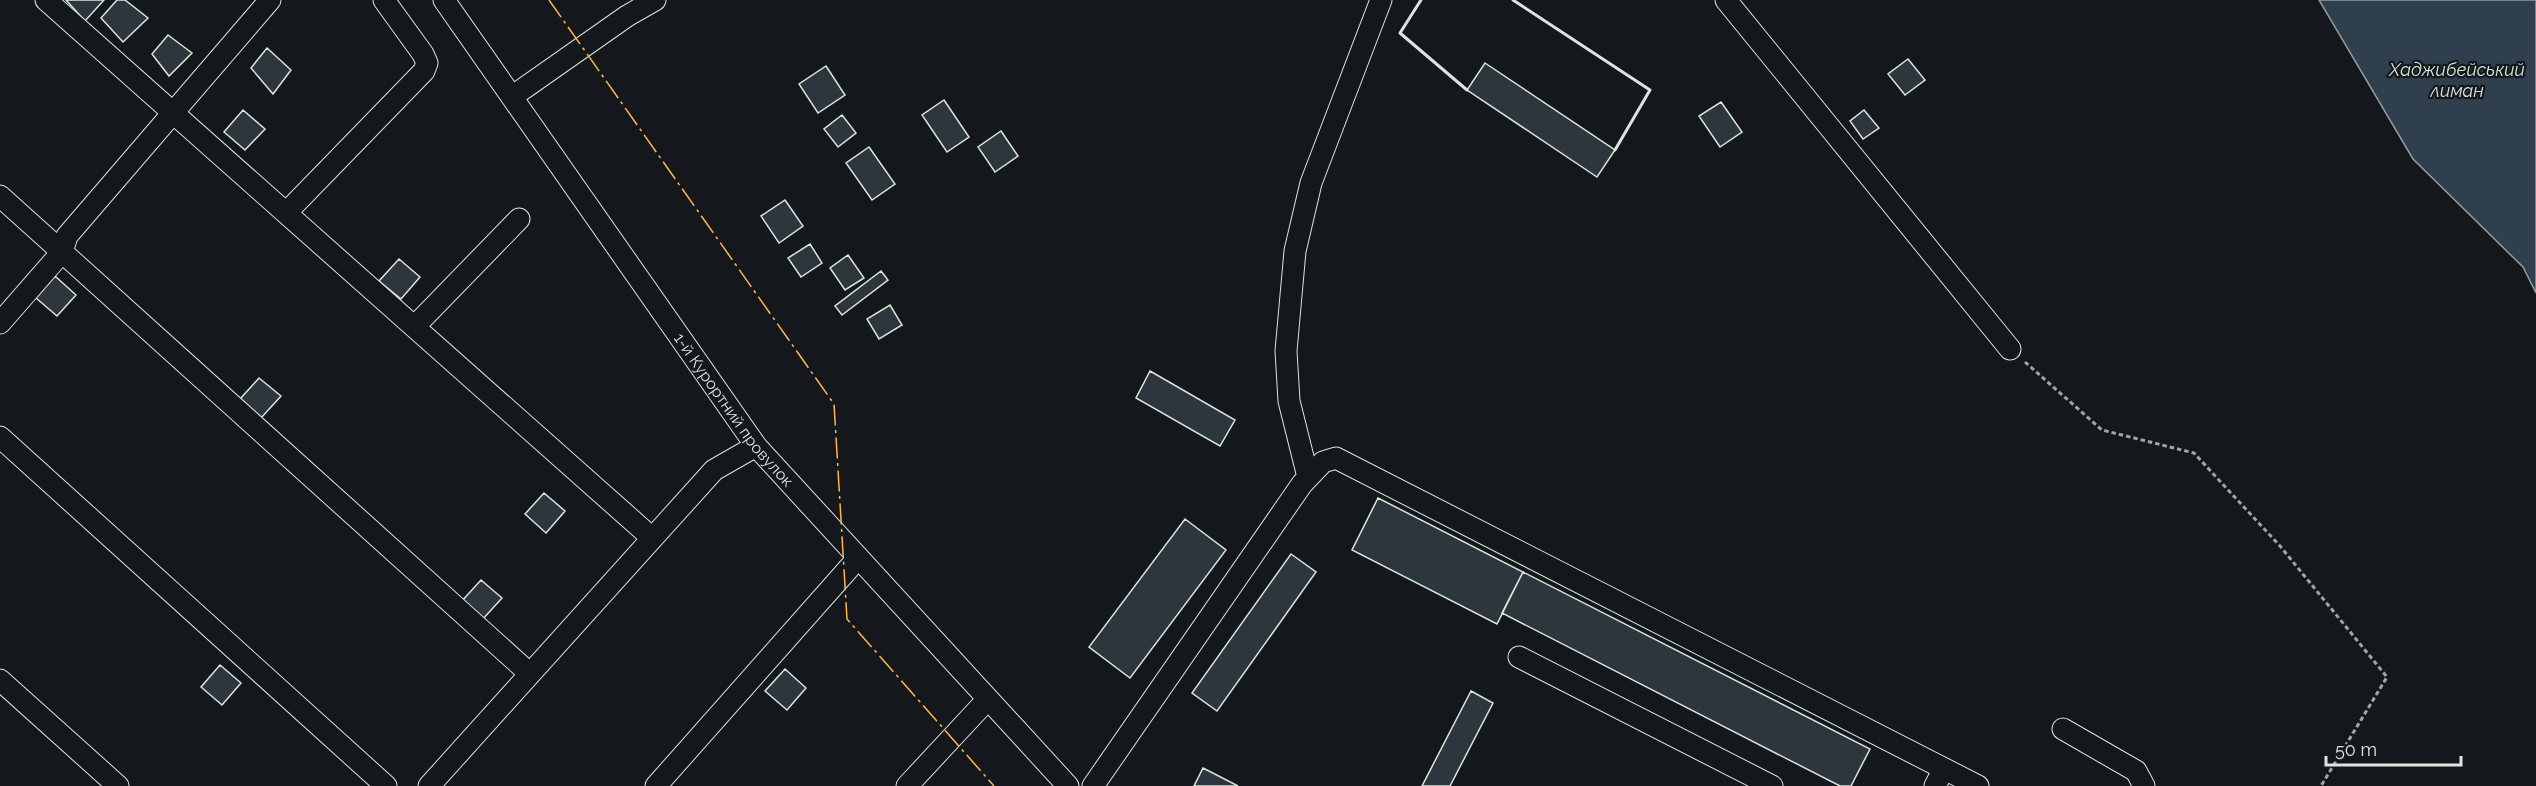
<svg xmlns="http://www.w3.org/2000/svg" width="2536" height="786" viewBox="0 0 2536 786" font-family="Raleway,sans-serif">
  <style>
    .water { fill: #2f3f4d; stroke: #939e99; stroke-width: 1.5 }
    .building { fill: #2c363c; stroke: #d8e6dc; stroke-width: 1.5 }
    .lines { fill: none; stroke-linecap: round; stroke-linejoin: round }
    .minor-casing { stroke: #d8e6dc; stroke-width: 23 }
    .path { stroke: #9da8a2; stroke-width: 3; stroke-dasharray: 4.5 3; stroke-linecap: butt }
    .minor { stroke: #14181c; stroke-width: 21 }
    .wall { stroke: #d8e6dc; stroke-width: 3 }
    .power { stroke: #ffb74d; stroke-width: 1.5; stroke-dasharray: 21 4.5 3 4.5; stroke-linecap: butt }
    .labels { text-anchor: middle; stroke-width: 4.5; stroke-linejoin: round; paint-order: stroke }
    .street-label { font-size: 16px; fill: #d8e6dc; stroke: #14181c }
    .water-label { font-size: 18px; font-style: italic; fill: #d8e6dc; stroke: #14181c }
  </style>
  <rect width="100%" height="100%" fill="#14181c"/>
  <path class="water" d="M2319 0H2536V293L2523 267 2413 159Z"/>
  <path class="building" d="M66 0H104L85 21Z
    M117 0H125L148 18 123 42 101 18Z
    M168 35 192 53 169 76 152 54Z
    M267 48 291 70 273 94 251 68Z
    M1908 59 1925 80 1905 95 1888 74Z
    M1485 63 1615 150 1597 177 1467 90Z
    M826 66 845 95 818 113 799 84Z
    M944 100 969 137 947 152 922 115Z
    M1721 102 1742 132 1720 147 1699 116Z
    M243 110 265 129 245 150 224 132Z
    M1864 110 1879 128 1863 139 1850 121Z
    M842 115 856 133 838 147 824 129Z
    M1001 131 1018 156 995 172 978 147Z
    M869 147 895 184 872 200 846 163Z
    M785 200 803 226 779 243 761 216Z
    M810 244 822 263 801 277 788 258Z
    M848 255 864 278 845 290 830 268Z
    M399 259 420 277 401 299 379 281Z
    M881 271 888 280 842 315 835 306Z
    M55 276 76 295 57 316 36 298Z
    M890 305 902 325 879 339 867 319Z
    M1150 371 1235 420 1220 446 1136 398Z
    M259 378 281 396 261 418 240 399Z
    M544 493 565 511 546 533 525 514Z
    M1378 498 1523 572 1497 624 1352 550Z
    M1185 519 1226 550 1130 678 1089 647Z
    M1291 554 1316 572 1217 711 1192 693Z
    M1523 572 1870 749 1851 786H1840L1502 613Z
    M481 580 502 598 482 620 461 602Z
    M220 665 241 683 222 705 201 687Z
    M785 669 806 688 787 710 765 691Z
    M1471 691 1493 703 1450 786H1422Z
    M1203 768 1238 786H1194Z"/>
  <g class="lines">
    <g class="minor-casing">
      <g id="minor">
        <path d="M46 0 652 538"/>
        <path id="s1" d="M444 0 756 446 1068 786"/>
        <path d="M1726 0 2010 349"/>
        <path d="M513 96 627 16 655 0"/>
        <path d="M0 196 529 673"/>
        <path d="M287 212 424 71 427 63 423 54 384 0"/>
        <path d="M0 323 62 252 67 236 270 0"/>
        <path d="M415 326 519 219"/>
        <path d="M0 437 386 786"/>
        <path d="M1308 477 1289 401 1286 351 1295 251 1311 183 1381 0"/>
        <path d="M1519 657 1772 786"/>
        <path d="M0 680 118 786"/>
        <path d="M2063 729 2136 771 2144 786"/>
        <path d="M429 786 714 470 756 446"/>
        <path d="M656 786 858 558"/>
        <path d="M907 786 987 700"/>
        <path d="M1093 786 1302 484 1323 462 1336 458 1978 786"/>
        <path d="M1935 786 1944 769"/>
      </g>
    </g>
    <path class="path" d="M2025 362 2102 430 2194 453 2280 546 2387 677 2321 786"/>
    <use href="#minor" class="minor"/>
    <path class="wall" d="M1421 0 1400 33 1467 90
      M1513 0 1650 90 1615 150"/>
    <path class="power" d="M549 0 834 404 847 619 994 786"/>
  </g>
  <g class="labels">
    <g class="street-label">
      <text dy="6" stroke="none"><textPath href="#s1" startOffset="502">1-й Курортний провулок</textPath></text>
    </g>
    <g class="water-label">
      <text x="2457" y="76">Хаджибейський<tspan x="2457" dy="21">лиман</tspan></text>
    </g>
  </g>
  <path d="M2326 756v9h135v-9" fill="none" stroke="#d8e6dc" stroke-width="3"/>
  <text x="2335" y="756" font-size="18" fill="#d8e6dc" stroke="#14181c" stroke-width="4.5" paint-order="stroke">50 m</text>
</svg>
